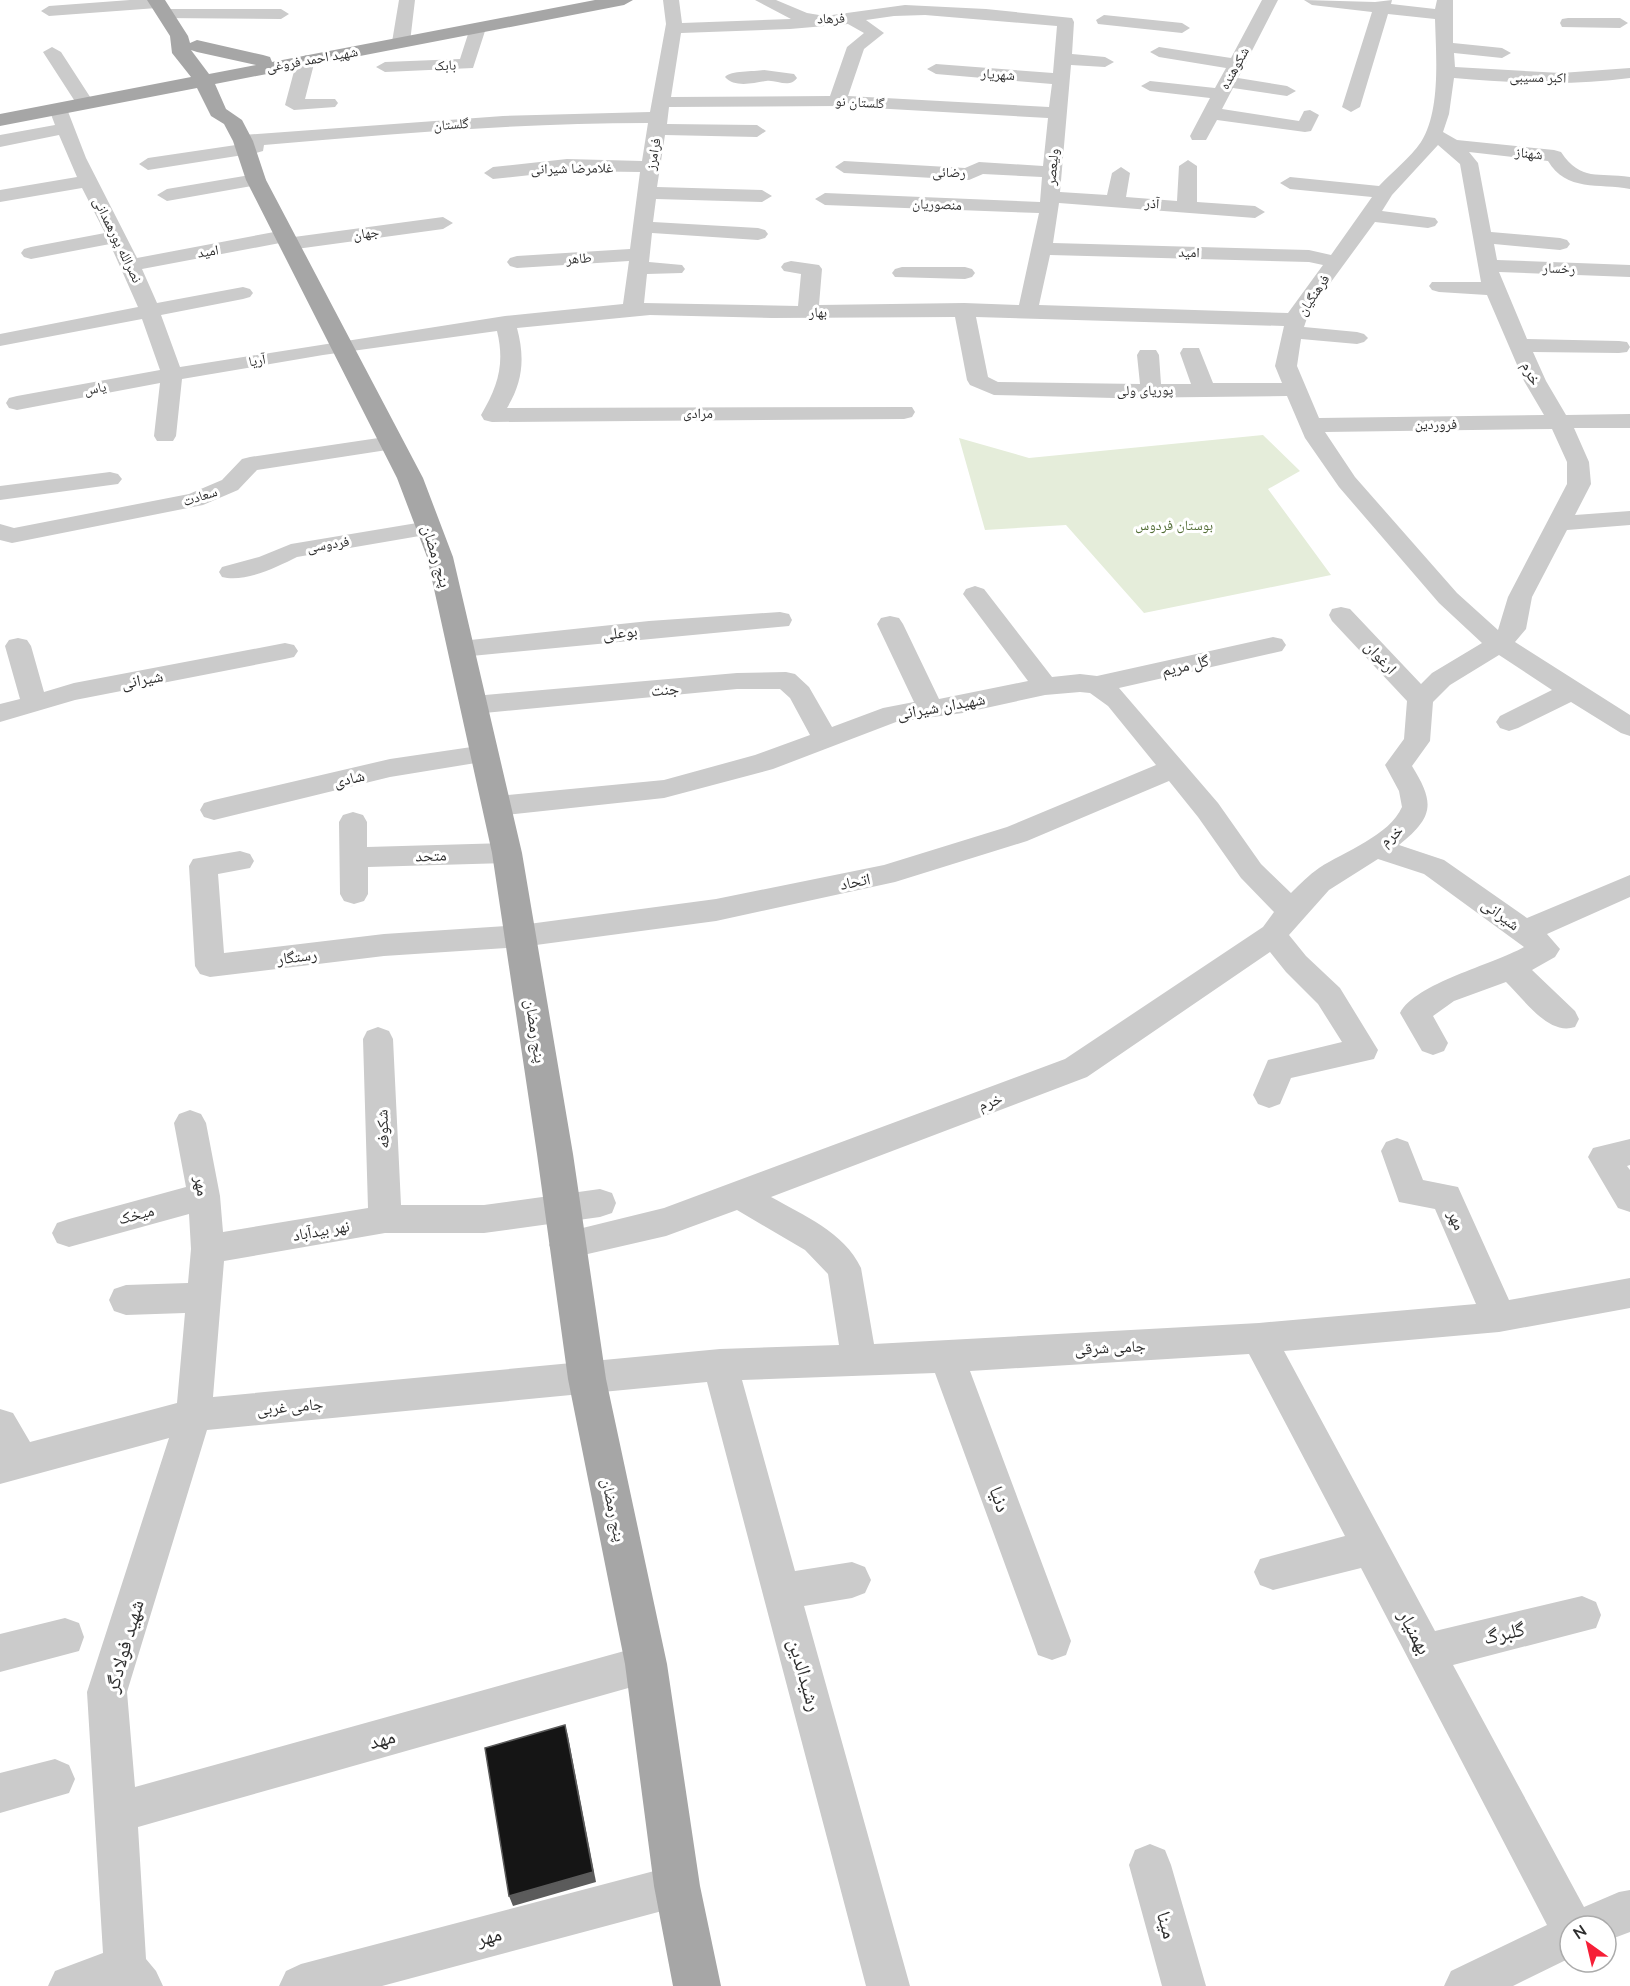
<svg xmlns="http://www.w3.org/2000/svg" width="1630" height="1986" viewBox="0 0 1630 1986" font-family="'Nunito Sans','Noto Naskh Arabic',sans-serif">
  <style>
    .green { fill: #e5edda }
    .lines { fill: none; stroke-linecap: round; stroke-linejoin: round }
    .minor { fill: #cbcbcb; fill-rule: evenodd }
    .major { fill: #a6a6a6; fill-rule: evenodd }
    .shaded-wall { fill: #5b5b5b }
    .building { fill: #151515; stroke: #5b5b5b; stroke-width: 1.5 }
    .labels { text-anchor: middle; stroke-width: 6; stroke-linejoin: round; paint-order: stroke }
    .far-street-label { font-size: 14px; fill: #2e2e2e; stroke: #fff }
    .far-park-label { font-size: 14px; fill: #536e37; stroke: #fff }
    .street-label { font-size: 16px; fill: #2e2e2e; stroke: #fff }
    .near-street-label { font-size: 20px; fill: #2e2e2e; stroke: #fff }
  </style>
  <rect width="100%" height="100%" fill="#fff"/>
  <path class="green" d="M1263 435 1300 471 1268 489 1331 575 1144 613 1066 525 985 530 959 438 1029 458Z"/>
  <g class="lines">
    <path class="minor" d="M130 0H163L165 3 157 8 49 16 41 11 49 6Z
      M399 0H415L410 42 401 47 392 42Z
      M663 0H679L682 23 791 19 755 0H776L807 13 825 16 905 5 986 9 1072 18 1074 22 1072 54 1105 57 1114 62 1105 67 1071 65 1060 192 1107 195 1112 173 1121 167 1130 173 1126 197 1177 201 1179 166 1188 160 1197 166V202L1255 206 1265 212 1255 218 1059 203 1053 243 1309 250 1331 255 1372 197 1290 189 1280 183 1290 177 1379 186C1392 172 1410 158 1421 142 1441 111 1436 55 1435 19L1388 14 1360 107 1351 112 1342 107 1372 12 1312 5 1304 0 1375 2 1392 0 1391 4 1435 9 1437 0H1453V43L1502 48 1511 53 1502 58 1454 53 1455 67 1561 73 1630 68V78C1571 86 1513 83 1454 78L1449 114 1443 132 1457 140 1554 150 1561 152C1581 182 1598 172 1630 177V189C1599 183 1566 192 1548 161L1469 152 1478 163 1491 232 1560 238 1567 240 1570 244 1567 248 1560 250 1494 244 1497 260 1630 265V277L1499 272 1527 339 1619 341 1627 342 1630 347 1627 352 1619 353 1533 352 1546 381 1566 415 1630 414V428H1574L1589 462 1591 484 1575 515 1630 511V525L1567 530 1532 597 1526 629 1515 642 1630 715V736L1621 733 1571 702 1518 728 1509 731 1500 728 1496 722 1500 716 1552 690 1499 655 1450 685 1433 702 1430 741 1412 766C1435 803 1434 817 1399 845L1444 860 1527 918 1630 875V897L1547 934 1560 949 1555 957 1532 970 1575 1011 1579 1019 1575 1027C1548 1036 1524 999 1506 982L1454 1001 1433 1016 1448 1043 1444 1051 1433 1055 1422 1051 1400 1013C1416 983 1492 965 1524 947L1424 874 1378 859 1329 890 1289 935 1306 956 1340 988 1378 1050 1374 1059 1291 1078 1280 1104 1269 1108 1258 1104 1253 1095 1268 1060 1342 1042 1318 1004 1286 972 1270 952 1087 1077 771 1197C803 1215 844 1232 861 1268L874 1344 1259 1323 1476 1304 1435 1209 1399 1202 1381 1151 1386 1142 1397 1138 1408 1142 1423 1180 1458 1187 1509 1300 1630 1278V1308L1499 1332 1284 1351 1435 1631 1582 1596 1596 1602 1601 1615 1596 1628 1453 1665 1584 1907 1619 1892 1630 1890V1932L1606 1941V1926H1570V1958L1513 1986H1444L1451 1971 1547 1925 1361 1568 1273 1590 1260 1585 1254 1572 1260 1559 1345 1536 1249 1354 970 1371 1071 1641 1066 1655 1052 1660 1038 1655 1033 1641 935 1373 742 1380 795 1571 852 1562 865 1567 871 1580 865 1593 852 1598 804 1606 910 1986H866L707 1382 207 1430 127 1692 135 1787 646 1645 660 1650 666 1664 660 1678 646 1683 138 1827 146 1959 156 1971 163 1986H48L55 1971 103 1953 87 1692 169 1438 0 1484V1409L13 1413 30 1442 177 1403 185 1313 126 1315 114 1311 109 1300 114 1289 126 1285 188 1283 191 1249 189 1214 69 1247 57 1243 52 1233 57 1223 69 1219 186 1187 174 1123 179 1114 190 1110 201 1114 206 1123 220 1196 223 1232 368 1208 363 1039 367 1031 378 1027 389 1031 393 1039 401 1205H484L600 1189 612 1193 616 1203 612 1213 600 1217 484 1233H385L224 1261 213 1397 720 1349 839 1345 828 1274 805 1250 737 1210 666 1236 566 1259 554 1255 549 1245 554 1235 664 1208 1065 1059 1263 927 1274 912 1241 878 1198 817 1169 781 1027 841 895 882 716 921 521 947 384 956 210 977 200 974 195 966 189 866 193 859 240 851 250 854 254 861 250 868 218 874 224 953 384 934 521 925 716 899 884 865 1007 827 1156 765 1108 706 1090 693 1080 692 1045 695 963 713 896 722 773 769 664 798 497 816 487 813 483 806 487 799 497 796 664 780 755 755 810 735 790 698 780 689H737L474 714 465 711 461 705 465 699 474 696 737 673 786 672 795 674 809 687 832 727 883 708 914 702 877 624 881 618 890 616 899 618 903 624 939 699 1028 681 963 594 966 589 975 586 984 589 1052 677 1080 674 1097 676 1273 637 1282 639 1286 645 1282 651 1119 688 1218 803 1261 864 1291 893C1300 884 1309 875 1319 868 1345 851 1389 836 1402 807L1399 791 1385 765 1404 739 1407 701 1332 621 1329 615 1332 609 1341 607 1350 609 1421 684 1432 673 1482 643 1439 603 1339 487 1305 438 1287 396 1114 398 994 395 970 385 967 380 955 317 772 318 650 315 517 328C525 358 523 381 507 408L912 407 915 412 912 417 904 419 492 422 484 420 481 415C498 386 505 364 497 331L323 355 182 379 176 436 173 441H157L154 436 160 383 17 410 9 408 6 403 9 398 17 396 160 370 142 319 0 346V334L138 307 110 244 31 259 24 257 21 253 24 249 31 247 105 233 82 188 0 202V190L77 177 59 135 0 147V135L55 125 49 109 58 104 67 109 86 158 137 258 285 230 292 232 294 237 443 217 453 223 443 229 289 250 282 248 280 243 142 269 157 303 243 287 250 289 253 293 250 297 243 299 161 315 180 367 505 316 623 304 629 261 517 268 510 266 507 262 510 258 517 256 630 249 640 172 567 171 493 179 484 173 493 167 567 159 642 161 648 123C520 123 392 134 264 145L263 151 256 153 148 170 139 164 148 158 236 145 234 141 236 137 243 135 503 116 650 112 666 24ZM925 15 1057 26 1053 73 936 64 927 69 936 74 1052 84 1049 107 848 96 864 49 884 33 866 20 894 16ZM848 24 864 33 847 47 830 96 671 97 681 33 790 29ZM837 106 1048 118 1043 166 979 162 965 168 844 161 835 167 844 173 969 180 983 174 1042 177 1040 202 825 193 815 199 825 205 1039 213 1019 305 964 303 819 305 822 269 819 265 791 261 784 263 781 267 784 271 801 274 798 306 644 303 647 274 682 273 685 269 682 265 649 262 652 233 758 240 765 238 768 234 765 230 758 228 653 222 656 199 762 202 772 196 762 190 657 187 665 135 757 137 766 131 757 125 667 124 669 107ZM1438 145 1460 164 1481 282H1432L1429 286 1432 290 1439 292 1487 295 1524 381 1544 415 1319 418 1297 366 1301 339 1357 344 1364 342 1368 338 1364 334 1357 332 1304 327 1309 312 1375 222 1428 228 1435 226 1438 222 1435 218 1382 211 1392 195ZM1050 255 1309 262 1323 265 1288 313 1039 305ZM976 317 1284 326 1275 366 1282 383H1213L1199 348H1183L1180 353 1191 384H1161L1159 355 1156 350H1140L1137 355 1140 384 998 382 988 377ZM1552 429 1567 462V484L1508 597 1498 630 1457 593 1355 477 1325 432Z
      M1262 0H1278L1238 78 1287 86 1296 91 1287 96 1233 88 1222 109 1299 121 1304 111 1310 110 1319 115 1311 131 1305 132 1217 120 1206 140H1192L1190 136 1210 98 1150 91 1141 86 1150 81 1215 88 1226 68 1159 57 1150 52 1159 47 1231 58Z
      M166 9H281L289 14 281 19 160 18 158 14 160 10Z
      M1104 15 1182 23 1190 28 1182 33 1098 24 1096 20Z
      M1568 18H1620L1628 23 1620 28 1562 27 1560 23 1562 19Z
      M478 23 486 28 473 68 385 72 376 67 385 62 460 59 470 28Z
      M52 47 61 52 94 103 91 107H79L76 103 43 52Z
      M306 55 315 60 305 99H335L338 103 335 107 294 110 285 105 297 60Z
      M764 70 794 74 797 78C789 89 776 79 766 81 754 83 734 88 725 77 731 70 753 72 764 70Z
      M256 174 263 176 266 180 263 184 167 201 157 195 167 189Z
      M902 267H965L972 269 975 273 972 277 965 279 895 277 892 273 895 269Z
      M392 436 400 438 403 443 400 448 257 470 238 490 203 505 12 543 0 540V524L14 528 189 494 222 480 242 459 250 457Z
      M110 472 118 474 122 479 118 484 0 500V486Z
      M429 521 437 523 441 528 437 533 297 557C277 567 245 583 222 577L219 572 222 567 259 557 291 544Z
      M780 612 789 614 792 620 789 626 461 657 452 655 448 649 452 643 461 641 649 621Z
      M18 638 27 640 31 646 44 692 74 683 285 643 294 645 298 651 294 657 285 659 75 700 0 722V704L20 699 5 646 9 640Z
      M485 745 494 748 498 754 494 760 390 777 214 820 204 817 200 810 204 803 214 800 390 759Z
      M353 812 363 815 367 822V847L507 843 517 846 521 853 517 860 507 863 368 867V894L364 901 354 904 344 901 340 894 339 822 343 815Z
      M1630 1139V1165L1627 1166 1630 1170V1212L1618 1208 1588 1157 1593 1148Z
      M65 1618 79 1623 84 1637 79 1651 0 1672V1634Z
      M55 1759 69 1765 75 1779 69 1793 0 1813V1773Z
      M1150 1844 1165 1850 1171 1865 1206 1986H1162L1129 1865 1135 1850Z
      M677 1865 692 1871 698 1886 692 1901 677 1907 382 1986H279L286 1971 301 1964Z"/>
    <path class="major" d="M147 0H165L188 36 190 43 197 40 263 55 270 57 272 62 595 0H633L624 5 215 84 226 109 242 120 253 141 266 180 423 478 453 557 522 853 573 1154 606 1379 667 1664 700 1886 721 1986H673L654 1886 625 1664 568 1379 537 1154 492 853 427 557 397 478 246 180 233 141 224 124 211 116 197 88 0 126V114L191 77 172 53 170 36ZM191 50 197 52 256 65 209 74Z"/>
  </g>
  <path class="shaded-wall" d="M565 1725 568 1736 596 1882 513 1906 509 1896Z"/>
  <path class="building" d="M565 1725 593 1872 509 1896 485 1748Z"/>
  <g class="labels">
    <g class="far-street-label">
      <text transform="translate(831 18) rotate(-2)" y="5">فرهاد</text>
      <text transform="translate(312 59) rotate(-10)" y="5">شهید احمد فروغی</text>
      <text transform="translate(445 65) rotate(-2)" y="5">بابک</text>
      <text transform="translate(1234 68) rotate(-61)" y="5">شکوهنده</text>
      <text transform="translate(998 74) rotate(4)" y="5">شهریار</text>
      <text transform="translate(1538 77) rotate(1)" y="5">اکبر مسیبی</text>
      <text transform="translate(860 102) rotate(3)" y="5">گلستان نو</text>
      <text transform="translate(451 124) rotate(-4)" y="5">گلستان</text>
      <text transform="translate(1529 153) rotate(6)" y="5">شهناز</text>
      <text transform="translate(653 154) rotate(-80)" y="5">فرامرز</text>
      <text transform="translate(1052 167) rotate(-85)" y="5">ولیعصر</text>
      <text transform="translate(572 168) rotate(-1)" y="5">غلامرضا شیرانی</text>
      <text transform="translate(949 172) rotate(1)" y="5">رضائی</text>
      <text transform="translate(1152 203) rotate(3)" y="5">آذر</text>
      <text transform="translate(937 204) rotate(2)" y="5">منصوریان</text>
      <text transform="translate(366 233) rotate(-8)" y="5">جهان</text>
      <text transform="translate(118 240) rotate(64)" y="5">نصرالله پورهمدانی</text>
      <text transform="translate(208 251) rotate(-10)" y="5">امید</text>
      <text transform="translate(1189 252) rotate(1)" y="5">امید</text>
      <text transform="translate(579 258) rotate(-4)" y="5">طاهر</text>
      <text transform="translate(1559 268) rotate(2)" y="5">رخسار</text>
      <text transform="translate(1313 295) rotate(-56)" y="5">فرهنگیان</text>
      <text transform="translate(818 312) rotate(-1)" y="5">بهار</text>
      <text transform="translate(257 360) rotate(-10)" y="5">آریا</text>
      <text transform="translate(95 388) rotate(-11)" y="5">یاس</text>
      <text transform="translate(1145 390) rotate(-1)" y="5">پوریای ولی</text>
      <text x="698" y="418">مرادی</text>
      <text x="1436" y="429">فروردین</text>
      <text transform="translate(200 496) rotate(-18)" y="5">سعادت</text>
      <text transform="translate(328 544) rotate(-9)" y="5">فردوسی</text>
    </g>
    <g class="far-park-label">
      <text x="1174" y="530">بوستان فردوس</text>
    </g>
    <g class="street-label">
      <text transform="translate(1532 373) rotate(64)" y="6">خرم</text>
      <text transform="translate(437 556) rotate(73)" y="6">پنج رمضان</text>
      <text transform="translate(620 632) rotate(-6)" y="6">بوعلی</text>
      <text transform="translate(1381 657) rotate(47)" y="6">ارغوان</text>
      <text transform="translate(1185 665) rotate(-13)" y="6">گل مریم</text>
      <text transform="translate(142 679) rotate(-11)" y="6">شیرانی</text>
      <text transform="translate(665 689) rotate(-5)" y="6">جنت</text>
      <text transform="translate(941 706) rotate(-10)" y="6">شهیدان شیرانی</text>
      <text transform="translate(349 778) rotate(-13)" y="6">شادی</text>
      <text transform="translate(1391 835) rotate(-38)" y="6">خرم</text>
      <text transform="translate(431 855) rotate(-2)" y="6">متحد</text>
      <text transform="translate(855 881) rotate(-12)" y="6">اتحاد</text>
      <text transform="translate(1501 914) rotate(36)" y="6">شیرانی</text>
      <text transform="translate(297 956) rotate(-7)" y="6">رستگار</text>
      <text transform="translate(536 1031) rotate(81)" y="6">پنج رمضان</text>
      <text transform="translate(990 1101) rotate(-20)" y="6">خرم</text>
      <text transform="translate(382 1129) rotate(-92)" y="6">شکوفه</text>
      <text transform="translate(202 1186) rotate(81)" y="6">مهر</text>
      <text transform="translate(136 1214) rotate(-15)" y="6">میخک</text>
      <text transform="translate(1457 1220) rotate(66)" y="6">مهر</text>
      <text transform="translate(321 1230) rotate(-10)" y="6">نهر بیدآباد</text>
      <text transform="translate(1110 1347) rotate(-3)" y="6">جامی شرقی</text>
      <text transform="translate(290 1406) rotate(-5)" y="6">جامی غربی</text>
      <text transform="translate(614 1510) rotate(78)" y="6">پنج رمضان</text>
    </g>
    <g class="near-street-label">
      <text transform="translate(1000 1499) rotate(70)" y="7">دنیا</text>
      <text transform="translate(1415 1632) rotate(62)" y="7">بهمنیار</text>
      <text transform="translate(1504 1633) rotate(-13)" y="7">گلبرگ</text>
      <text transform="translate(124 1646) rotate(-74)" y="7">شهید فولادگر</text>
      <text transform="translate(805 1675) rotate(74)" y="7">رشیدالدین</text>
      <text transform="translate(382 1739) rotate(-16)" y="7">مهد</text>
      <text transform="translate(1167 1925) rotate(74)" y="7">مینا</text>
      <text transform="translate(489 1936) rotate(-15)" y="7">مهر</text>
    </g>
  </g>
  <g transform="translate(1588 1944) rotate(326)"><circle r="28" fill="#ffffff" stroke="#ababab" stroke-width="1.5"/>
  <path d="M0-4.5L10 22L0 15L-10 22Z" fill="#f61f37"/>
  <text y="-9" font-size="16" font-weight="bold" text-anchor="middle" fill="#2e2e2e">N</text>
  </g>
</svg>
